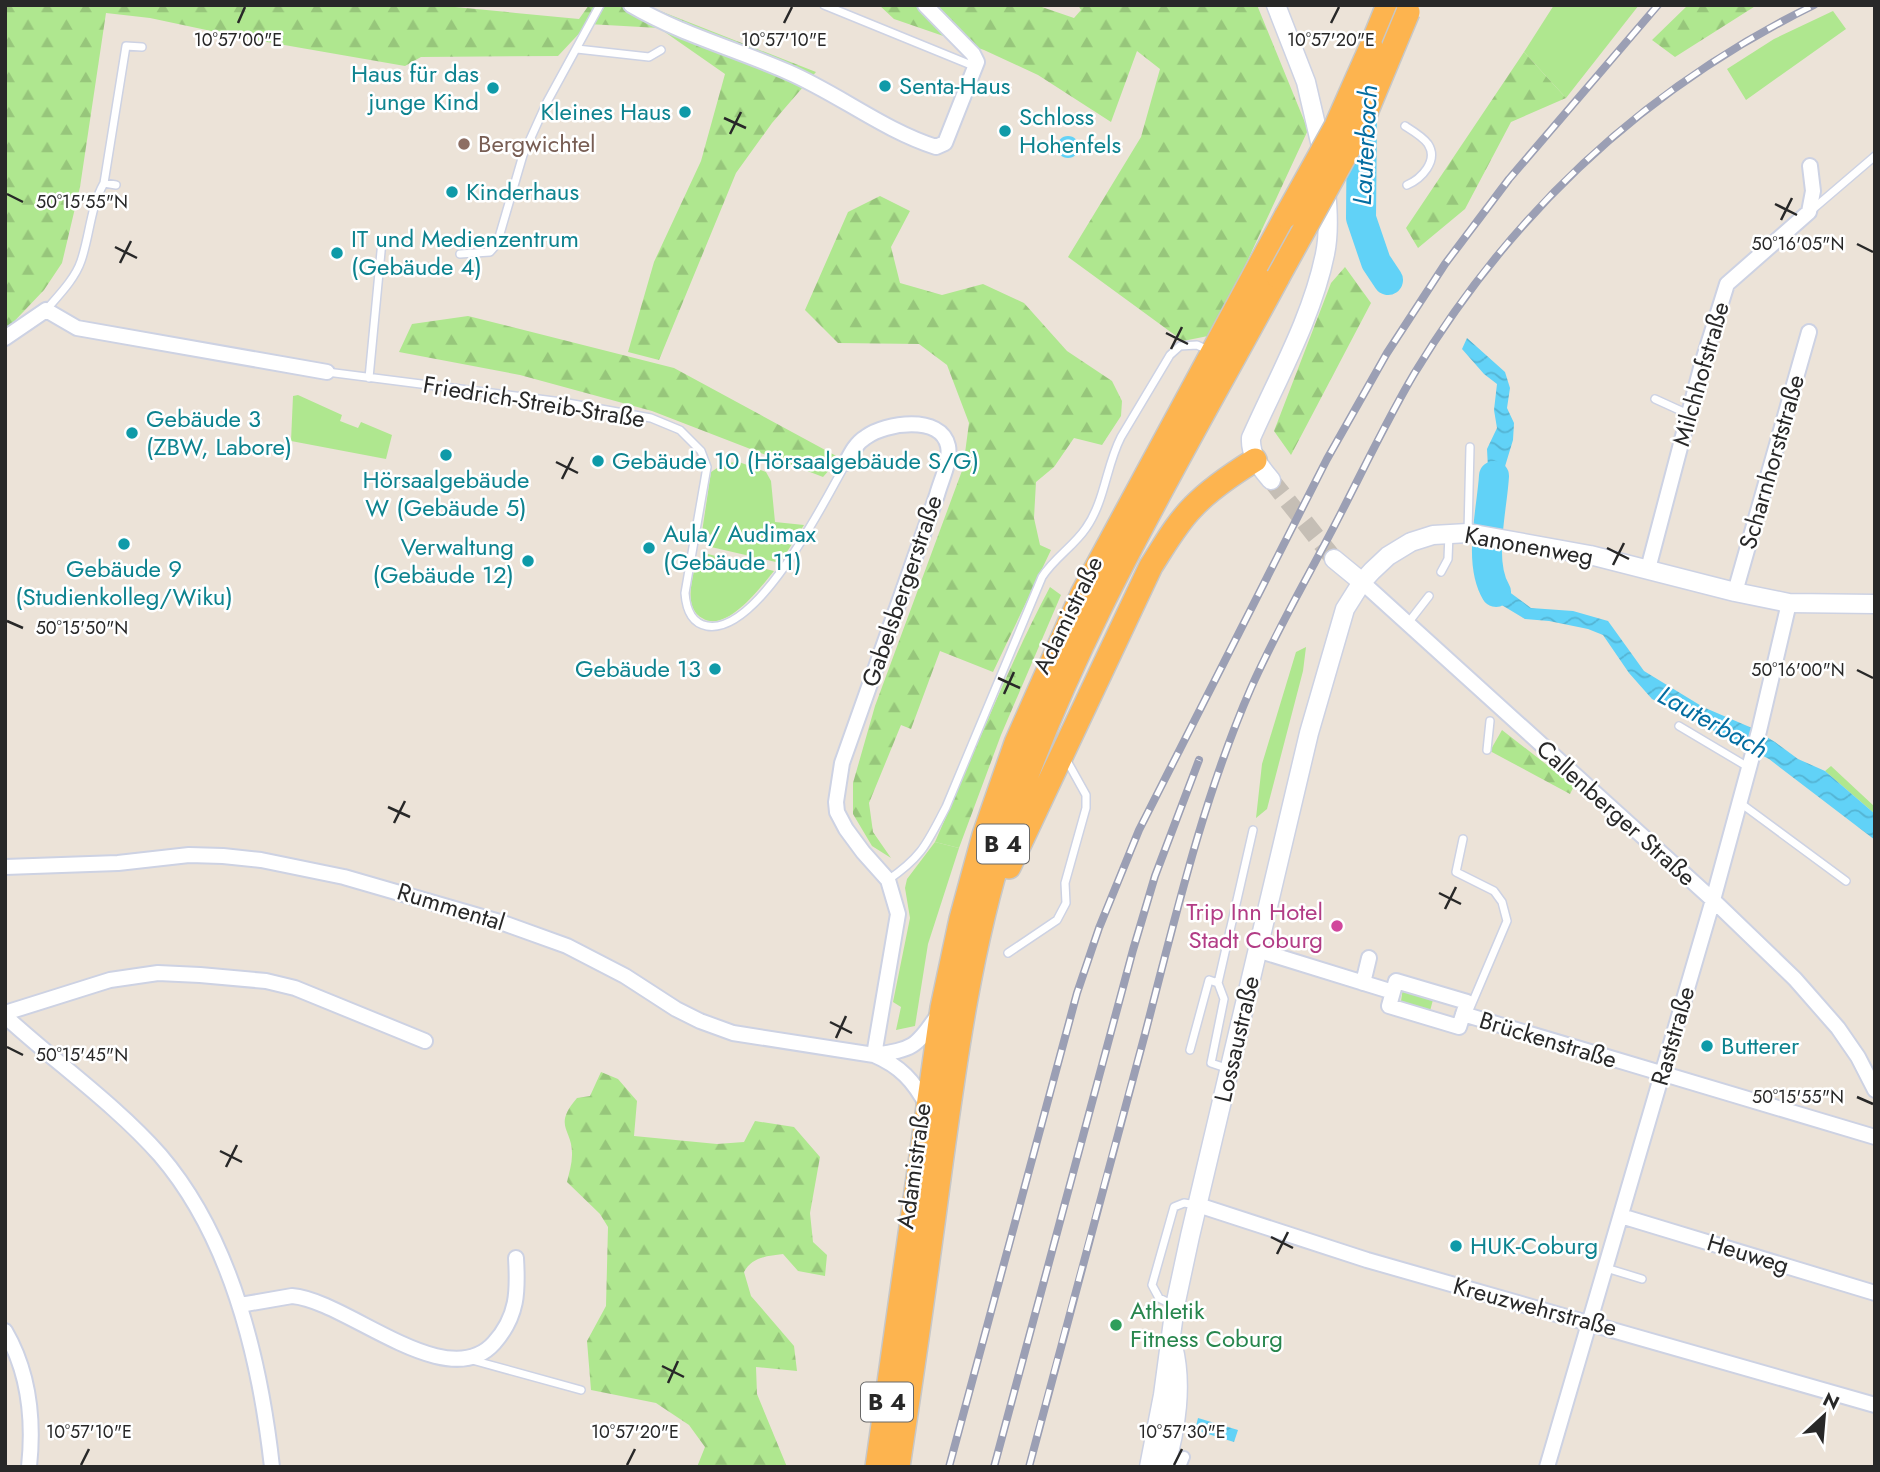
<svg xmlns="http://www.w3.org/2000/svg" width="1880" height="1472" viewBox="0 0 1880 1472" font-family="Jost,sans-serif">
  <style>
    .grass { fill: #afe78f }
    .forest { fill: url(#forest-firs) }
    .water { fill: url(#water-waves) }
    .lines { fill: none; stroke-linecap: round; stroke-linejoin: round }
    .river { stroke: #61d2f7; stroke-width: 30 }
    .tertiary-tunnel { stroke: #c5beb5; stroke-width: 18; stroke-dasharray: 18 9; stroke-linecap: butt }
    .service-casing { stroke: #cdd2e3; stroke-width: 10 }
    .pedestrian-casing { stroke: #cdd2e3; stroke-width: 14 }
    .minor-casing { stroke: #cdd2e3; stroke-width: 18 }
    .tertiary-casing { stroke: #cdd2e3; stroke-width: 21 }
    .trunk-casing { stroke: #c7c7c7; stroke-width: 26 }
    .service { stroke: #fff; stroke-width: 7 }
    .pedestrian { stroke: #fff; stroke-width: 10 }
    .minor { stroke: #fff; stroke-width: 14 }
    .tertiary { stroke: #fff; stroke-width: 18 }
    .trunk { stroke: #fdb44f; stroke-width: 23 }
    .rail-casing { stroke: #9b9fb4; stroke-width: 8 }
    .rail { stroke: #fff; stroke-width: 5; stroke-dasharray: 16; stroke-linecap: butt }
    .trunk-bridge-casing { stroke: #c7c7c7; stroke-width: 26; stroke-linecap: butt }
    .trunk-bridge { stroke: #fdb44f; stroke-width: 23 }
    .ticks { fill: none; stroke: #282828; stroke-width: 2.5 }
    .culture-dot { fill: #0f9aa8; stroke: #fff; stroke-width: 2.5 }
    .education-dot { fill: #8d6e63; stroke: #fff; stroke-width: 2.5 }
    .hotel-dot { fill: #d1479c; stroke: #fff; stroke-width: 2.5 }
    .leisure-dot { fill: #2e9e5b; stroke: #fff; stroke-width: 2.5 }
    .labels { text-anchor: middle; stroke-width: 5; stroke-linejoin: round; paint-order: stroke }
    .shield { fill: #fff; stroke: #686868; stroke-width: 2 }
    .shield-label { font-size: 23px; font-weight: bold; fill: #282828 }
    .culture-label { font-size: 24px; fill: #0d838f; stroke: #fff; text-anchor: start }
    .education-label { font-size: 24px; fill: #785e54; stroke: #fff; text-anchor: start }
    .street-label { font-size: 24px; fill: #282828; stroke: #fff }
    .hotel-label { font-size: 24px; fill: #b23c85; stroke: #fff; text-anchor: end }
    .leisure-label { font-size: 24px; fill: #27864d; stroke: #fff; text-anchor: start }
    .water-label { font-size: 26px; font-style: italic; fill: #036da1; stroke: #fff }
    .ticks-label { font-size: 18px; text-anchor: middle; fill: #282828; stroke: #fff; stroke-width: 5; stroke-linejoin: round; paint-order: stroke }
  </style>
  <defs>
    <pattern id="forest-firs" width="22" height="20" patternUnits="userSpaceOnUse" patternTransform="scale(1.75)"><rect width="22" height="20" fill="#afe78f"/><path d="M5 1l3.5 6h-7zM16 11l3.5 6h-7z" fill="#97c67b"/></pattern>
    <pattern id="water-waves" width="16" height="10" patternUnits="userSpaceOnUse" patternTransform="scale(1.75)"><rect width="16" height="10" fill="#61d2f7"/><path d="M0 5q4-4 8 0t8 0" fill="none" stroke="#54b4d4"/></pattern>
  </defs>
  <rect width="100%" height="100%" fill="#ece3d8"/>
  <path class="grass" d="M1554 5H1639L1566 98 1524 52Z
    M1833 11 1846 29 1746 100 1727 69 1774 39Z
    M298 395 342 415 340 421 358 428 361 422 392 435 386 459 291 441 293 396Z
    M739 462 766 472 771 481 775 522 804 525 780 563 711 547 712 535 702 532 711 472 725 463Z
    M708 554 774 571C761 587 726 634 702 618 696 615 692 608 691 601 689 589 694 574 695 562L705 565Z
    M1306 647 1303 671 1267 809 1256 818 1262 764 1296 652Z
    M1831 766 1875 807V814L1825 771Z
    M935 842 959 848 928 944 915 1026 896 1030 901 1007 893 1002 910 918 905 888 907 879Z
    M1403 988 1434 996 1430 1011 1401 1001Z"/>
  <path class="forest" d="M5 5H434L579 19 589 5H645L816 72 772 123 736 173 659 360 628 352 654 262 701 161 725 74 659 28 588 24 558 56 421 57 405 66 244 38 150 18 106 13 80 187 62 263 44 290 5 331Z
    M879 5H1036L1074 18 1081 10 1078 5H1257L1308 130 1213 335 1183 341 1068 257 1141 137 1160 69 1137 51 1111 122 1038 75 984 50 894 19Z
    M1688 5H1757L1675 57 1652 40Z
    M1524 52 1566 98 1511 122 1465 209 1418 248 1406 228Z
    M880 196 910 211 891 247 900 283 942 295 983 284 1024 303 1067 351 1112 381 1122 401 1121 416 1102 445 1074 438 1054 467 1036 482 1034 518 1040 545 1051 550 993 672 940 651 911 729 901 725 869 803 873 832 891 858 872 846 853 814V783L875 706 963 468 969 423 947 365 919 344 838 343 805 310 848 212Z
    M1345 267 1371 303 1291 455 1274 431 1331 283Z
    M468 316 674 368 840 458 823 477 652 411 520 375 399 352 412 324Z
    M1050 587 1061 595 1001 735 959 848 935 842C973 757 1006 670 1050 587Z
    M1502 730 1574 786 1570 794 1490 751Z
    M601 1072 618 1079 637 1101 634 1136 717 1144 744 1142 755 1121 794 1127 820 1157 810 1213 813 1242 827 1255 825 1276 798 1271 783 1254C767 1256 752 1257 744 1272L751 1296 794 1346 797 1371 756 1367 757 1394 787 1467H697L705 1447 689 1425 656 1403 591 1390 587 1341 606 1306 608 1227 600 1214 567 1182C569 1173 572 1164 572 1155 573 1129 552 1127 577 1098L590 1096Z"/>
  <path class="water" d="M1057 147a11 11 0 1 1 22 0a11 11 0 1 1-22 0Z
    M1367 152V202L1371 215 1368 216C1370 229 1377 238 1380 251L1367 253 1358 218H1354L1351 185Z
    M1467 338 1505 372 1510 388 1507 408 1514 423 1513 440 1503 473 1500 519 1483 515 1489 487 1487 449 1497 428 1494 410 1497 384 1484 374 1462 349Z
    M1485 554 1500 556 1501 581 1508 591 1531 608 1573 611 1608 621 1644 671 1703 707 1752 728 1775 742 1798 759 1825 771 1875 814V840L1769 759 1652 699 1629 673 1603 635 1588 629 1549 621 1525 619 1495 601 1486 586Z
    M1198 1418 1238 1430 1234 1442 1195 1430Z"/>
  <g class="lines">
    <path class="river" d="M1362 109 1361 218 1376 262 1388 280
      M1494 476C1492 510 1478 562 1496 592"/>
    <path class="tertiary-tunnel" d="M1271 480 1334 559"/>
    <g class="service-casing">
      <path id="service" d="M824 5 976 67
        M577 49 649 57 661 50
        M1405 126C1413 131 1423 137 1428 144 1439 161 1421 179 1407 185
        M104 183 126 46 142 47
        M1813 209 1875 156
        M460 254 490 252 497 244 523 155 547 102 600 5
        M46 310C58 296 75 279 81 261 90 235 90 208 104 183L116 185
        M327 372 562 402 651 418 680 430 701 451 707 467 685 593C686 607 690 623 707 626 758 635 824 502 846 463
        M369 378 382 241
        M1655 399 1688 414
        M1468 532 1470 447
        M1441 572 1448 559 1449 534
        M1408 623 1429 596
        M1679 726 1748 767
        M1487 750 1490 721
        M1739 802 1846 881
        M1463 839 1456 872 1494 891 1502 902 1507 921 1470 1008
        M888 880C923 856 927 843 946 807L1042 577C1054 558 1074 546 1086 528 1105 501 1106 466 1121 437L1170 355 1180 346 1197 345 1208 350
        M1008 953 1057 920 1066 903 1065 883 1086 808V795L1066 759
        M1190 1050 1209 980 1218 983
        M1229 1069 1211 1063 1224 999 1218 983 1253 830
        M1606 1268 1642 1279
        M1175 1306 1159 1298 1152 1285 1174 1207 1184 1203 1197 1205
        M472 1360 581 1390"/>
    </g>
    <g class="pedestrian-casing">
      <path id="pedestrian" d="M1180 1467 1184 1457"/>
    </g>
    <g class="minor-casing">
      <path id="minor" d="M631 5C680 34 736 49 788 72 839 94 883 130 936 147L945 143 977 62 973 54 925 5
        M5 338 46 310 77 328 327 372
        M846 463C851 453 856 443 866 437 885 423 941 414 948 446 951 461 941 480 937 495L842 763 836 802 837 812 846 829 863 852 888 880 898 914 874 1055
        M1648 569 1702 364 1727 284 1809 212 1813 191 1810 166
        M1362 582 1713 900 1795 979 1838 1028 1858 1057 1875 1090
        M1735 592 1809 332
        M5 867 118 863 189 855 223 856 261 860 344 877 503 923 567 946 625 976 676 1009 700 1021 733 1033 874 1055C900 1066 914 1081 927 1106
        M1257 950 1393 992
        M1396 981 1467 1002 1459 1027 1389 1006Z
        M1363 983 1369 958
        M5 1013 110 980 158 973 200 975 266 981 295 988 425 1041
        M1463 1014 1875 1137
        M5 1016C55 1062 116 1105 160 1155 232 1239 260 1359 272 1467
        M875 1055C912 1049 916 1048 937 1016
        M1198 1205 1367 1260 1875 1405
        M1621 1216 1875 1293
        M240 1305 292 1296C346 1300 447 1396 494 1343 518 1316 518 1291 516 1258
        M5 1331C29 1372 34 1420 29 1467
        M1547 1467 1713 900 1759 731 1789 603"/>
    </g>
    <g class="tertiary-casing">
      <path id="tertiary" d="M1276 5 1306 82 1323 155
        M1271 480C1261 468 1250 456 1251 438 1277 379 1312 318 1325 254 1329 235 1328 210 1326 190
        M1334 559 1362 582
        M1149 1467 1163 1395 1175 1306 1190 1236 1309 733 1345 609 1362 582 1372 571 1388 556 1411 542 1433 535 1468 533 1590 555 1735 592 1789 603 1875 604
        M1165 1467C1176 1430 1183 1384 1173 1346"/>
    </g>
    <g class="trunk-casing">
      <path id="trunk" d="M1371 47 1388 5
        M1009 867 1151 566C1164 546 1176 524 1193 507 1211 488 1234 473 1255 460
        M877 1467 942 1008 961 919 984 835 1016 743 1082 594 1286 216
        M898 1467C913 1368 927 1270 940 1171 955 1061 970 948 1004 841 1068 641 1179 461 1278 277"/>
    </g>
    <use href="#service" class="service"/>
    <use href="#pedestrian" class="pedestrian"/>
    <use href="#minor" class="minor"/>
    <use href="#tertiary" class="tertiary"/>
    <use href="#trunk" class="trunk"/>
    <g class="rail-casing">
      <path id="rail" d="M949 1467 1077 993 1099 928 1139 830 1327 459 1387 353 1445 264 1509 179 1658 5
        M994 1467 1133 950 1155 876 1199 760
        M1029 1467C1067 1322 1106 1178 1145 1034 1175 918 1203 798 1251 688 1278 627 1312 570 1342 511 1365 466 1388 418 1414 374 1512 212 1643 89 1814 5"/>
    </g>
    <use href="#rail" class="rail"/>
    <g class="trunk-bridge-casing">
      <path id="trunk-bridge" d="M1286 216 1336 126 1371 47
        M1278 277 1358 132 1408 12"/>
    </g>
    <use href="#trunk-bridge" class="trunk-bridge"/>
  </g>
  <path class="ticks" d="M238 23 245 7M784 23 792 7M1331 23 1339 7M724 118 746 128M730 134 741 112M7 194 23 202M1775 204 1797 215M1781 220 1792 198M1857 244 1873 252M115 247 137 258M120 263 131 241M1166 333 1188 344M1171 349 1182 327M556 462 578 473M562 479 573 457M1607 548 1629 559M1613 565 1624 543M7 621 23 628M1857 670 1873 678M998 678 1020 688M1004 694 1014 672M388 807 410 817M394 823 405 801M1439 893 1461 904M1445 909 1456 887M830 1022 852 1033M836 1038 846 1016M7 1047 23 1055M1857 1097 1873 1104M220 1151 242 1162M226 1167 237 1145M1271 1237 1293 1248M1277 1254 1288 1232M662 1366 684 1377M668 1383 678 1361M81 1465 89 1449M627 1465 635 1449M1174 1465 1182 1449"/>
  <g class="culture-dot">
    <circle cx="885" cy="86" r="7"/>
    <circle cx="493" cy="88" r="7"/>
    <circle cx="685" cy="112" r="7"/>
    <circle cx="1005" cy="131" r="7"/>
    <circle cx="452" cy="192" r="7"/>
    <circle cx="337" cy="253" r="7"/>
    <circle cx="132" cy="433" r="7"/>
    <circle cx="446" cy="455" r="7"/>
    <circle cx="598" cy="461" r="7"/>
    <circle cx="124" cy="544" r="7"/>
    <circle cx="649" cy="548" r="7"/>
    <circle cx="528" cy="561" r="7"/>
    <circle cx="715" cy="669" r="7"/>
    <circle cx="1707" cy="1046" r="7"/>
    <circle cx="1456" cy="1246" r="7"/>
  </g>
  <circle class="education-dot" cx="464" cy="144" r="7"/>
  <circle class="hotel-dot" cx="1337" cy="926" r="7"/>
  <circle class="leisure-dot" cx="1116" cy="1325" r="7"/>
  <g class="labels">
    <g class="shield">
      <rect x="977" y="824.5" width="52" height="39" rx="5"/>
      <rect x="861" y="1382.5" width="52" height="39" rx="5"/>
    </g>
    <g class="shield-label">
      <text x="1003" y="852">B 4</text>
      <text x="887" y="1410">B 4</text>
    </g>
    <g class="culture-label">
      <text x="479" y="82" text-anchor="end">Haus für das<tspan x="479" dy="28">junge Kind</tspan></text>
      <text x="899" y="94">Senta-Haus</text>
      <text x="671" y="120" text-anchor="end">Kleines Haus</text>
      <text x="1019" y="125">Schloss<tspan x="1019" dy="28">Hohenfels</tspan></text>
      <text x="466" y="200">Kinderhaus</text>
      <text x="351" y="247">IT und Medienzentrum<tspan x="351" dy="28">(Gebäude 4)</tspan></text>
      <text x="146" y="427">Gebäude 3<tspan x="146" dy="28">(ZBW, Labore)</tspan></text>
      <text x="612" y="469">Gebäude 10 (Hörsaalgebäude S/G)</text>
      <text x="446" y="488" text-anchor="middle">Hörsaalgebäude<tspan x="446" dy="28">W (Gebäude 5)</tspan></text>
      <text x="663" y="542">Aula/ Audimax<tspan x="663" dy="28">(Gebäude 11)</tspan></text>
      <text x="514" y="555" text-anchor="end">Verwaltung<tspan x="514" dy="28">(Gebäude 12)</tspan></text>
      <text x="124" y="577" text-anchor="middle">Gebäude 9<tspan x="124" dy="28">(Studienkolleg/Wiku)</tspan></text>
      <text x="701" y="677" text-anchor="end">Gebäude 13</text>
      <text x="1721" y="1054">Butterer</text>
      <text x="1470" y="1254">HUK-Coburg</text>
    </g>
    <g class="education-label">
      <text x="478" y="152">Bergwichtel</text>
    </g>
    <g class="street-label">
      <text transform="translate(1701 374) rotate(-74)" y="8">Milchhofstraße</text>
      <text transform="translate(534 402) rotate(9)" y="8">Friedrich-Streib-Straße</text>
      <text transform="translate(1772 462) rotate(-74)" y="8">Scharnhorststraße</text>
      <text transform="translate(1529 546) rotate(10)" y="8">Kanonenweg</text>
      <text transform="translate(902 591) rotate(-71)" y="8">Gabelsbergerstraße</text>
      <text transform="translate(1068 615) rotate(-64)" y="8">Adamistraße</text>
      <text transform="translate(1616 813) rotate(42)" y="8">Callenberger Straße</text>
      <text transform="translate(451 907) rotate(17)" y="8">Rummental</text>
      <text transform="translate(1673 1036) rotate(-74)" y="8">Raststraße</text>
      <text transform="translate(1237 1039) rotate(-77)" y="8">Lossaustraße</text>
      <text transform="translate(1548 1040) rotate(17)" y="8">Brückenstraße</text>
      <text transform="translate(914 1166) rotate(-82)" y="8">Adamistraße</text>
      <text transform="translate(1748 1254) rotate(17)" y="8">Heuweg</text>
      <text transform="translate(1535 1307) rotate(15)" y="8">Kreuzwehrstraße</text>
    </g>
    <g class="hotel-label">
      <text x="1323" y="920">Trip Inn Hotel<tspan x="1323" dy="28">Stadt Coburg</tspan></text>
    </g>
    <g class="leisure-label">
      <text x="1130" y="1319">Athletik<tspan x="1130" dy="28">Fitness Coburg</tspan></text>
    </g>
    <g class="water-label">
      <text transform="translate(1365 145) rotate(-87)" y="9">Lauterbach</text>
      <text transform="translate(1713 722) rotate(29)" y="9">Lauterbach</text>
    </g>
  </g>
  <g class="ticks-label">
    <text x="238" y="46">10°57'00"E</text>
    <text x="784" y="46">10°57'10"E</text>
    <text x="1331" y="46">10°57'20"E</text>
    <text x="82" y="208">50°15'55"N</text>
    <text x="1798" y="250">50°16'05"N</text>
    <text x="82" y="634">50°15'50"N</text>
    <text x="1798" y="676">50°16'00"N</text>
    <text x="82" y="1061">50°15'45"N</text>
    <text x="1798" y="1103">50°15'55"N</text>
    <text x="89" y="1438">10°57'10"E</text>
    <text x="635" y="1438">10°57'20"E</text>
    <text x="1182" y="1438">10°57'30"E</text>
  </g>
  <rect width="1880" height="1472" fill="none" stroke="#282828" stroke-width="14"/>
  <g transform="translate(1824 1416) rotate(26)" stroke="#ffffff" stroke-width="5" paint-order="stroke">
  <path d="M0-5L12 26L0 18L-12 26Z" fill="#282828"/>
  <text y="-10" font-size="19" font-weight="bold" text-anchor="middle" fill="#282828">N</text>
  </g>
</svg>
